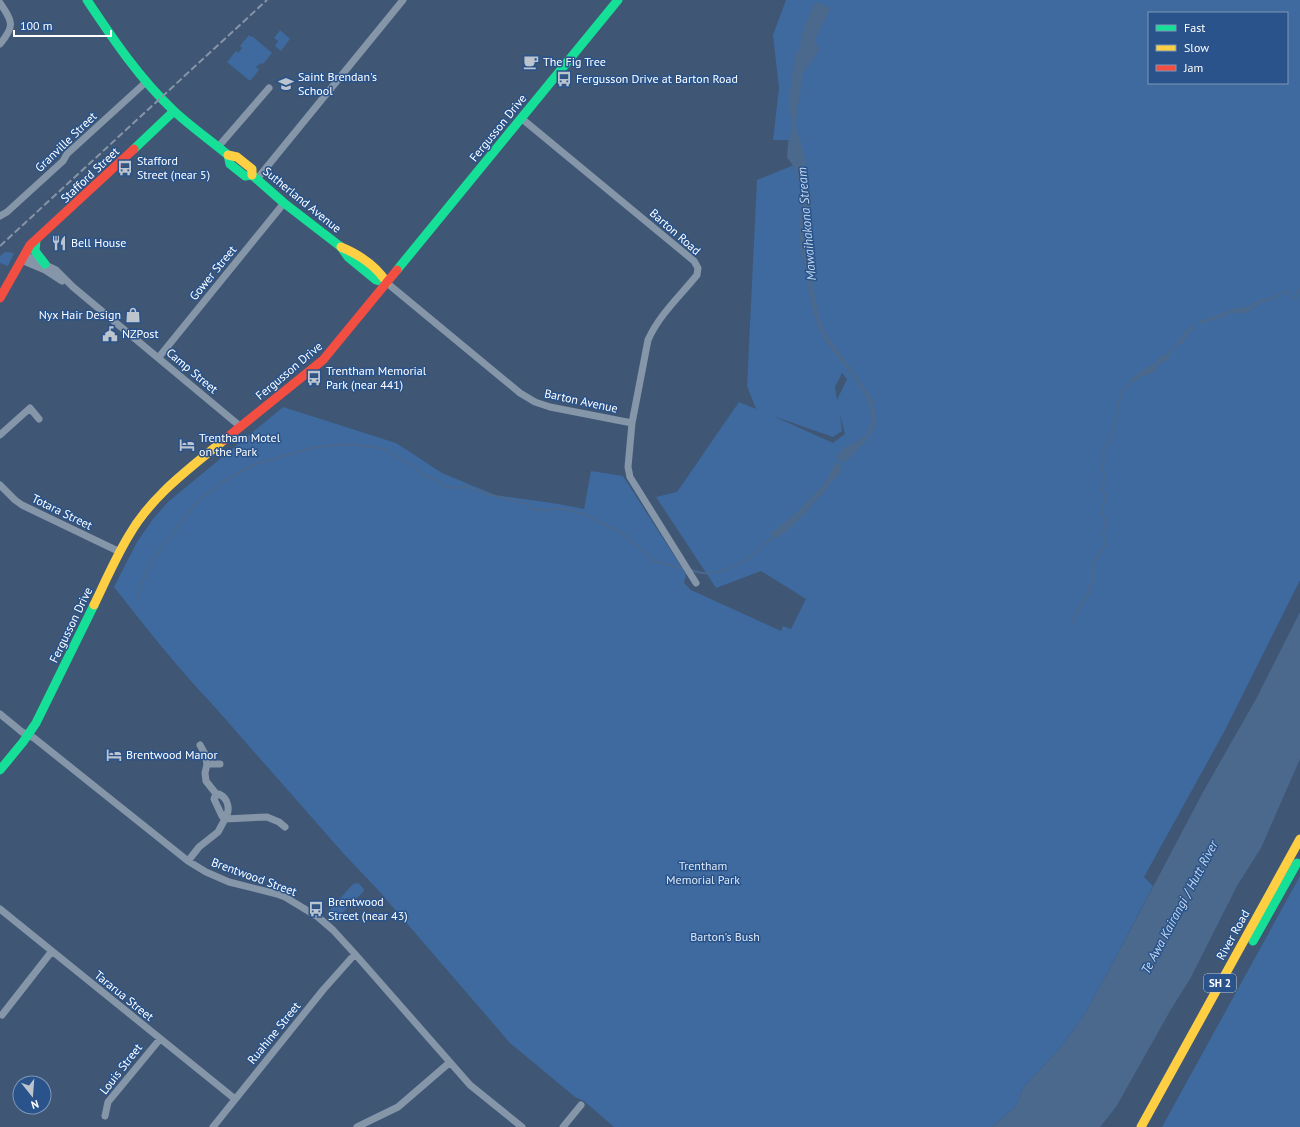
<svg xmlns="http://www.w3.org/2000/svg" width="1300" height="1127" viewBox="0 0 1300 1127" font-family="'PT Sans',sans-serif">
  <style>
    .green { fill: #3e6a9f; fill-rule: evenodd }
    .water { fill: #4b688d }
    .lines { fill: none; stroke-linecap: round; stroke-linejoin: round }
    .stream { stroke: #4b688d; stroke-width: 2 }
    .street { stroke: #8696a9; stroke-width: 7 }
    .fast { stroke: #16e098; stroke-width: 9 }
    .slow { stroke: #ffcf43; stroke-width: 9 }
    .jam { stroke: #f24e42; stroke-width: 9 }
    .rail { stroke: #8695a7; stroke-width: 2; stroke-dasharray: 7 3; stroke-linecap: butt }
    .labels { text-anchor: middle; stroke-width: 3; stroke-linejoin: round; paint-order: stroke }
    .shield { fill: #29538a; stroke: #bfcbdc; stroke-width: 1 }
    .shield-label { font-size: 11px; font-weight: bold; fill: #fff }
    .poi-label { font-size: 12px; fill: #fff; stroke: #29538a; text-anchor: start }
    .street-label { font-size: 12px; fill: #fff; stroke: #29538a }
    .park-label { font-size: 12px; fill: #dbe8f7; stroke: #29538a }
    .water-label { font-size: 13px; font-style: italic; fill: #c3d8f0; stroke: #29538a }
  </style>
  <rect width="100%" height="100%" fill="#3f5674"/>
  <path class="green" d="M786 0H1300V580L1224 732 1144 877 1153 886 1115 959 1083 1017 1060 1048 1023 1088 1016 1106 992 1127H614L584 1101 575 1097 510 1043 379 891 343 853 213 705C178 668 146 628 114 587L137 542 153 519 168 502 283 407 396 443 442 473 495 495 558 504 584 509 591 471 623 476 686 574 684 583 691 590 781 631 783 626 791 629 806 599 761 571 716 588 656 497 677 492 739 402 756 409 747 386 757 180 794 165 788 140H773L779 88 773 35ZM1149 13H1287V83H1149ZM842 373 847 379 837 400 835 387ZM840 414 845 434 833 443 773 416 833 437 842 431Z
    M280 30 290 39 281 51 275 46 278 41 274 38Z
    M249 35 251 37 252 36 272 53 263 64 261 63 256 67 259 70 250 81 227 62 236 51 238 53 242 48 240 46Z
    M5 252 14 253 8 266 0 263V256Z
    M1300 876V1127H1162Z
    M358 883 364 889V891L334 921 326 914 353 884Z"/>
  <path class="water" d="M815 2 831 8 815 39 819 51 803 73 796 121V127L805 157V174L811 194 812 206 810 250 813 285 819 317 824 331 873 400 874 407 876 419 874 429 864 443 844 463 837 459C841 439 872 447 871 417 871 389 835 359 822 335 811 315 810 291 806 270 804 262 801 254 800 246 798 218 808 180 787 158L788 143 793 131 790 113V91L795 56 800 47 801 38 805 24Z
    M1270 297 1271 300 1260 303 1247 313H1230L1226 316 1200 324 1199 321 1226 312 1234 308 1248 307 1256 301Z
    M1195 324 1196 326 1187 335 1182 344H1179L1170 353V357L1167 360 1158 365 1156 370 1151 374 1144 375 1132 383 1130 380 1133 377 1149 366 1153 365 1161 356 1165 355 1177 343 1186 330Z
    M835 462 842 466 839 476 832 481 823 494 814 502 806 513 788 530 775 539 770 534 796 513 823 485 827 480Z
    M1300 612V759L1261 848 1237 886 1190 979 1170 1011 1116 1107 1100 1127H992L1016 1106 1023 1088 1060 1048 1083 1017 1115 959 1203 792 1256 699Z"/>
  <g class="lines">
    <path class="stream" d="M791 137 792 125
      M1270 299 1287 291 1289 292 1292 297 1294 298 1296 297 1297 292 1300 289
      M691 570C695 571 699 573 703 573 731 575 756 553 775 535
      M138 598 140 586 152 560 197 502 222 482 255 464 315 447 350 444 385 449 413 466 423 475 438 481 445 487 461 488 466 486 487 494 527 504 532 509 548 510 560 508 587 515 597 522 615 529 627 537 654 561 685 569
      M1072 623C1078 610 1081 602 1090 591V587L1093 580V567L1095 561 1105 545 1103 533 1107 524 1102 514 1105 496 1103 491 1104 475 1102 466 1104 460 1103 451 1108 444 1114 426 1121 393 1133 380"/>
    <path class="street" d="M0 3C13 22 15 26 0 44
      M521 118 694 261 698 268 697 275C680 296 659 315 648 340L632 423
      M218 147 269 88
      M257 179 403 0
      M0 216 7 212 63 161 67 154 146 82
      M23 256 26 258V262L45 270 62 281
      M26 258 29 257 56 270 73 287 241 427
      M387 283 520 393 535 402 550 407 632 423 628 467 630 477 696 583
      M159 357 284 203
      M0 435 30 408 39 419
      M0 485 15 500 22 505 120 552
      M0 714 22 732 34 738 188 861 206 872 229 882 277 894 285 897 318 917 333 930 355 954 470 1085 522 1127
      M200 745 205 754 207 764 205 773 206 781 217 795
      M207 764H220
      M225 819 267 817 279 822 285 827
      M188 861 199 847 218 832 225 819 222 816 214 799 215 796 219 794C228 798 231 810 225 818
      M0 909 235 1099
      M2 1015 52 951
      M105 1116 108 1102 160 1039
      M213 1127 323 990 355 954
      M357 1127 398 1107 449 1063
      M563 1127 581 1105"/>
    <path class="fast" d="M87 0C113 39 139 78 174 111 190 126 210 140 228 155L230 164 245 176 252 175 284 203 341 247 348 257 376 280 387 283
      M134 149 174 111
      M36 240 35 251 45 264
      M397 270 618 0
      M0 770 23 742 36 723 94 605
      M1253 941 1297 863"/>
    <path class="slow" d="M228 155 237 157 252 169V175
      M341 247C360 255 376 265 387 283
      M94 605C105 582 115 559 128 537 151 496 189 469 224 440
      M1141 1127 1300 839"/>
    <path class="jam" d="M0 298 30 245 134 149
      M224 440 323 360 397 270"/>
    <path class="rail" d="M0 246 267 0"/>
  </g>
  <defs>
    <g id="cafe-bare" transform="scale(1.2)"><path d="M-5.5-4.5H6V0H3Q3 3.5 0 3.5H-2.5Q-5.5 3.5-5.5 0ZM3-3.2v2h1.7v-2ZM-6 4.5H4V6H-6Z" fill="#bcc4ce" stroke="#29538a" stroke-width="2.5" paint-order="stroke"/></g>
    <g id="bus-bare" transform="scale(1.2)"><path d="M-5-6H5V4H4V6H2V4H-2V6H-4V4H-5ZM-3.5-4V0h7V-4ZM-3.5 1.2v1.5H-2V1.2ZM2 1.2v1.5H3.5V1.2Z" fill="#bcc4ce" stroke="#29538a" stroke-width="2.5" paint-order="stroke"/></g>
    <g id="school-bare" transform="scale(1.2)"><path d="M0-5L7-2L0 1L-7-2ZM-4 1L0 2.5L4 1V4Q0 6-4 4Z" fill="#bcc4ce" stroke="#29538a" stroke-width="2.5" paint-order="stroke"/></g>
    <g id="restaurant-bare" transform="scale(1.2)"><path d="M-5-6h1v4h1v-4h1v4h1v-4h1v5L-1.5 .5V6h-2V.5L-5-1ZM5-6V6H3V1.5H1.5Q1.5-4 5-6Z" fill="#bcc4ce" stroke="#29538a" stroke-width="2.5" paint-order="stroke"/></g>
    <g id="shop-bare" transform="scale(1.2)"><path d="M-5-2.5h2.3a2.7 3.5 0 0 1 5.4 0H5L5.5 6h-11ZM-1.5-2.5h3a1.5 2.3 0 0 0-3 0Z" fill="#bcc4ce" stroke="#29538a" stroke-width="2.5" paint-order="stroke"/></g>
    <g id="civic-bare" transform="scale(1.2)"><path d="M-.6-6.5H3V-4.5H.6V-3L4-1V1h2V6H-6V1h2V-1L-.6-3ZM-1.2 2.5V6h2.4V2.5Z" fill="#bcc4ce" stroke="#29538a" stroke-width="2.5" paint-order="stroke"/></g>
    <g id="hotel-bare" transform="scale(1.2)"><path d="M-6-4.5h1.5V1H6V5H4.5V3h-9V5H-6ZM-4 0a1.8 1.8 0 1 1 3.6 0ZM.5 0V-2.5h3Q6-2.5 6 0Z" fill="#bcc4ce" stroke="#29538a" stroke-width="2.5" paint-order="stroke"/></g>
  </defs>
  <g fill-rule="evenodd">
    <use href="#cafe-bare" x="531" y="62"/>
    <use href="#bus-bare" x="564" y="79"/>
    <use href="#school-bare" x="286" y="84"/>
    <use href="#bus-bare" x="125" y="168"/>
    <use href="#restaurant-bare" x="59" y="243"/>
    <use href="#shop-bare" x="133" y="315"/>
    <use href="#civic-bare" x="110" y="334"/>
    <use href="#bus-bare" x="314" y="378"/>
    <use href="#hotel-bare" x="187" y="445"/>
    <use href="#hotel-bare" x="114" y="755"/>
    <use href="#bus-bare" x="316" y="909"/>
  </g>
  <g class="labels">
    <rect class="shield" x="1204" y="974" width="32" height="18" rx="3"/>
    <g class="shield-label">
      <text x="1220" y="987">SH 2</text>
    </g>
    <g class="poi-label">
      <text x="543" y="66">The Fig Tree</text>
      <text x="298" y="81">Saint Brendan's<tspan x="298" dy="14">School</tspan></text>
      <text x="576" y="83">Fergusson Drive at Barton Road</text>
      <text x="137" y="165">Stafford<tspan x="137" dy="14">Street (near 5)</tspan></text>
      <text x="71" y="247">Bell House</text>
      <text x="121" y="319" text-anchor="end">Nyx Hair Design</text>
      <text x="122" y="338">NZPost</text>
      <text x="326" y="375">Trentham Memorial<tspan x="326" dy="14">Park (near 441)</tspan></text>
      <text x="199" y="442">Trentham Motel<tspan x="199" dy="14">on the Park</tspan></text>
      <text x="126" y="759">Brentwood Manor</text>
      <text x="328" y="906">Brentwood<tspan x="328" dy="14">Street (near 43)</tspan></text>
    </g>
    <g class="street-label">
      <text transform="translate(498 128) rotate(-51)" y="4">Fergusson Drive</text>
      <text transform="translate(66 142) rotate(-44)" y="4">Granville Street</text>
      <text transform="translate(90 175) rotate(-43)" y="4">Stafford Street</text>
      <text transform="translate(302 200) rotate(39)" y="4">Sutherland Avenue</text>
      <text transform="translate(675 232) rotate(41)" y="4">Barton Road</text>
      <text transform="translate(213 273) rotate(-51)" y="4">Gower Street</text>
      <text transform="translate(192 371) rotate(40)" y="4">Camp Street</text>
      <text transform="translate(289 371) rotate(-40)" y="4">Fergusson Drive</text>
      <text transform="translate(581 401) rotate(12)" y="4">Barton Avenue</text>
      <text transform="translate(62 512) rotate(26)" y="4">Totara Street</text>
      <text transform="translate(71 625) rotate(-64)" y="4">Fergusson Drive</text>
      <text transform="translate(254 877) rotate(20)" y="4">Brentwood Street</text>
      <text transform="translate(1233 935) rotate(-61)" y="4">River Road</text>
      <text transform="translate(124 996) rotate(39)" y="4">Tararua Street</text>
      <text transform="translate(274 1033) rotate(-51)" y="4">Ruahine Street</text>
      <text transform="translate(121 1069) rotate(-52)" y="4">Louis Street</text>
    </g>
    <g class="park-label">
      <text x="703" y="870">Trentham<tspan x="703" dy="14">Memorial Park</tspan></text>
      <text x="725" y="941">Barton's Bush</text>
    </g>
    <g class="water-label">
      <text transform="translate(806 224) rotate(-95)" y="5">Mawaihakona Stream</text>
      <text transform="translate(1179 907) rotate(-62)" y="5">Te Awa Kairangi / Hutt River</text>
    </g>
  </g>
  <rect x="1148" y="12" width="140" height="72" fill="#29538a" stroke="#7f98b9"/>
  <rect x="1156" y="25" width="20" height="6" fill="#16e098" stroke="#7f98b9"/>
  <text x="1184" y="32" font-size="12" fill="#ffffff">Fast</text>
  <rect x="1156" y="45" width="20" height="6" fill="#ffcf43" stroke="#7f98b9"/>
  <text x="1184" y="52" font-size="12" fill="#ffffff">Slow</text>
  <rect x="1156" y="65" width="20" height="6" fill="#f24e42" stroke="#7f98b9"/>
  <text x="1184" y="72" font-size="12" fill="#ffffff">Jam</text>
  <g transform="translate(32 1095) rotate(163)"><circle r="19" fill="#29538a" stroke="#7f98b9"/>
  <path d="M0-3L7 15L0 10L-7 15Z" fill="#bcc4ce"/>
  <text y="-6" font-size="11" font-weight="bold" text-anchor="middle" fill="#ffffff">N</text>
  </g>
  <path d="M14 30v6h97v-6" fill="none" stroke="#ffffff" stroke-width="2"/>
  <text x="20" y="30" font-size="12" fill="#ffffff" stroke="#29538a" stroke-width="3" paint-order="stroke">100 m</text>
</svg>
